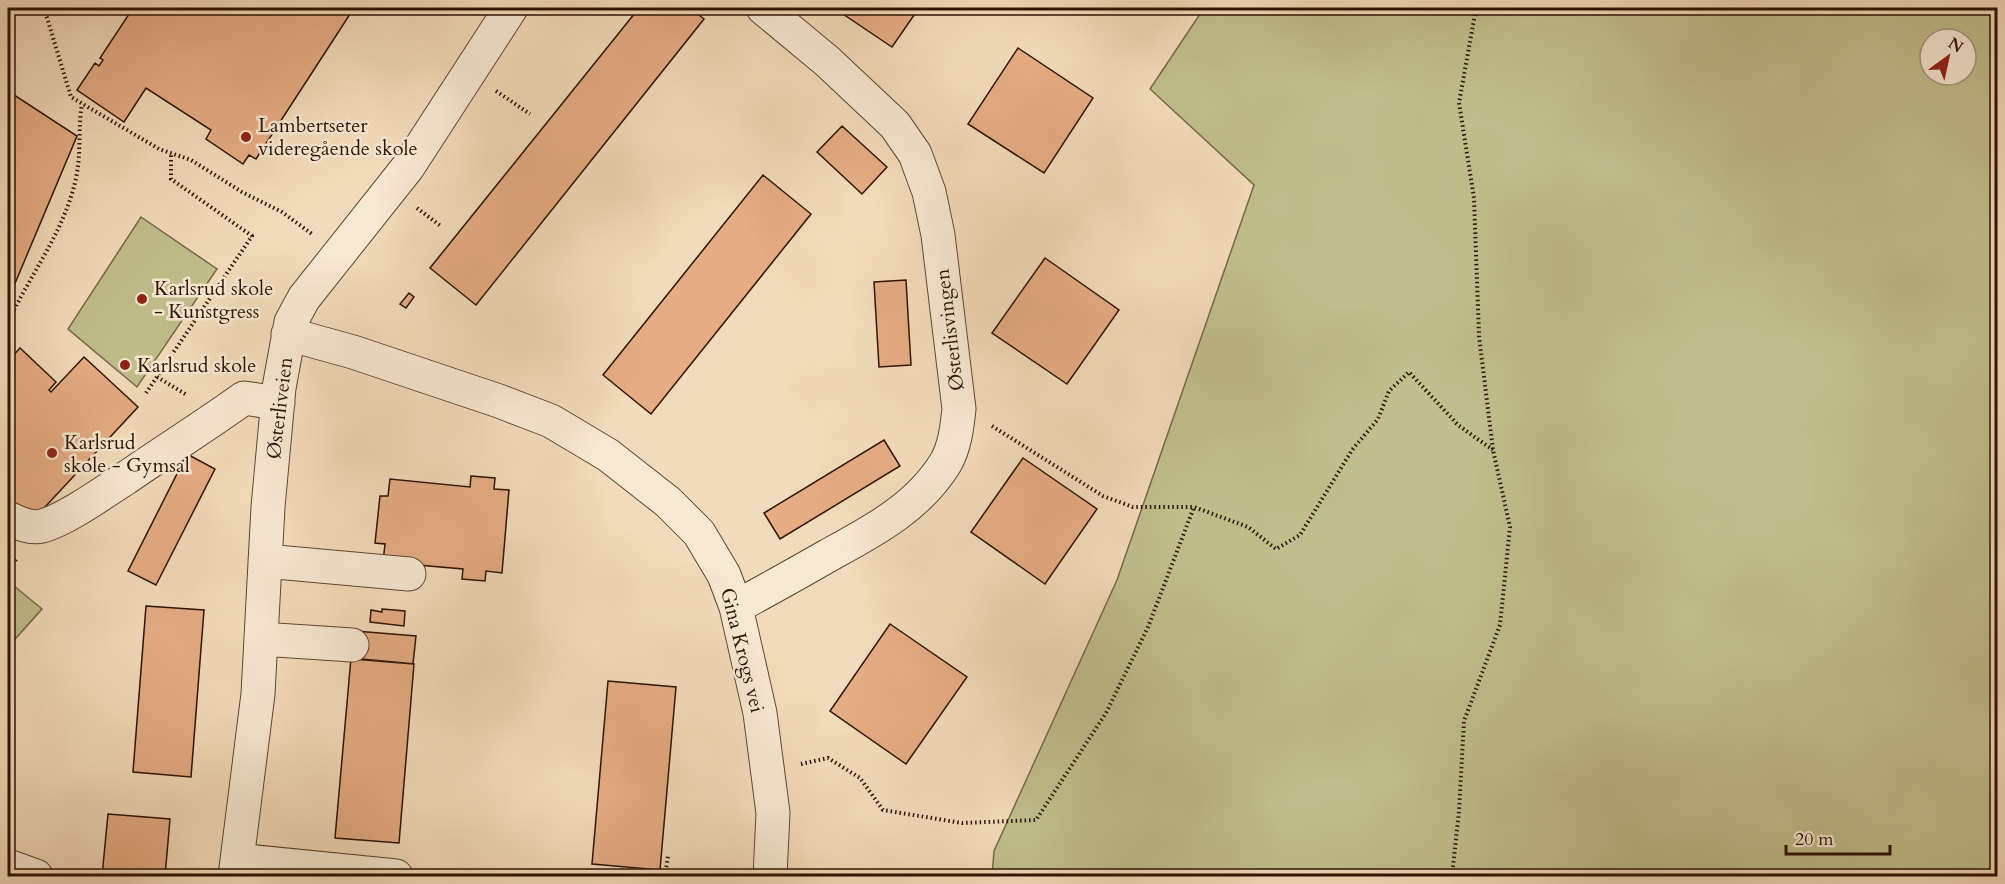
<svg xmlns="http://www.w3.org/2000/svg" width="2005" height="884" viewBox="0 0 2005 884" font-family="Cardo,serif">
  <style>
    .green { fill: #c0be8c; stroke: #766848; stroke-width: 1.5; fill-rule: evenodd }
    .building { fill: #e6ac84; stroke: #2c1303; stroke-width: 1.5 }
    .lines { fill: none; stroke-linecap: round; stroke-linejoin: round }
    .minor-casing { stroke: #5e4531; stroke-width: 35 }
    .path { stroke: #2c1303; stroke-width: 4; stroke-dasharray: 1.5 3; stroke-linecap: butt }
    .minor { stroke: #f7e8d2; stroke-width: 33 }
    .poi-dot { fill: #8f2418; stroke: #f7e8d2; stroke-width: 2 }
    .labels { text-anchor: middle; stroke-width: 5; stroke-linejoin: round; paint-order: stroke }
    .poi-label { font-size: 20px; fill: #2c1303; stroke: #f7e8d2; text-anchor: start }
    .street-label { font-size: 20px; fill: #2c1303; stroke: #f7e8d2 }
  </style>
  <rect width="100%" height="100%" fill="#f2dbba"/>
  <filter id="stains"><feTurbulence type="fractalNoise" baseFrequency=".00333" numOctaves="4"/><feColorMatrix values="0 0 0 0 .2 0 0 0 0 .09 0 0 0 0 .02 0 0 0 .5 -.17"/></filter>
  <radialGradient id="worn" r=".72"><stop offset=".6" stop-color="#630" stop-opacity="0"/><stop offset="1" stop-color="#630" stop-opacity=".3"/></radialGradient>
  <path class="green" d="M1204 8H1997V876H992L994 851 1117 580 1254 185 1150 89ZM1930 39H1966V75H1930Z
    M141 217 217 269 137 387 68 329Z
    M8 581 42 609 8 647Z"/>
  <path class="building" d="M133 8H354L256 159 249 155 243 164 206 139 211 130 146 88 124 122 77 90 95 63 99 66 103 60 100 58Z
    M639 8H690L704 19 476 305 430 268Z
    M834 8H919L892 47Z
    M1018 48 1093 98 1044 173 968 124Z
    M8 91 77 136 8 300Z
    M842 126 887 167 862 194 817 152Z
    M763 175 811 214 651 414 603 375Z
    M1045 258 1119 310 1067 384 992 333Z
    M906 280 911 365 879 367 874 282Z
    M409 293 414 297 406 308 400 304Z
    M20 348 56 382 49 390 51 392 84 357 138 407 32 521 8 498V361Z
    M884 440 900 466 780 539 764 513Z
    M187 454 215 469 156 585 128 571Z
    M1023 458 1097 509 1045 584 971 532Z
    M471 476 495 478 494 489 509 490 502 573 486 571 485 581 462 579 463 569 383 562 385 544 375 543 380 496H388L390 479 470 487Z
    M146 606 204 610 191 777 133 772Z
    M382 609 405 611 404 626 370 622 371 610 382 612Z
    M890 624 967 677 906 764 830 711Z
    M355 631 416 636 413 664 353 659Z
    M351 658 414 664 399 843 335 838Z
    M608 681 676 687 660 870 592 864Z
    M108 814 170 819 165 876H102Z"/>
  <g class="lines">
    <g class="minor-casing">
      <path id="minor" d="M288 334 353 352 499 401 551 421 608 455 668 502 699 533 724 575 736 607 760 713 773 813 770 876
        M8 518C18 523 30 529 42 526 67 519 104 492 126 478 165 451 205 426 244 398L278 403
        M265 561 409 574
        M736 607C767 590 798 573 829 555 873 531 919 507 946 462 955 446 957 427 959 409L938 235 929 192 915 154 895 125 827 61 763 8
        M261 639 352 645
        M237 860 396 876
        M8 866 36 876
        M235 876 258 694 268 507 279 388 291 322 304 298 408 167 511 8"/>
    </g>
    <path class="path" d="M44 8 71 97 159 149 191 160 242 192 282 212 312 234
      M496 91 530 114
      M417 208 442 227
      M8 322C31 273 67 228 77 173 81 150 78 127 82 104
      M157 377 187 395
      M146 393 252 236 171 179V153
      M992 426 1103 496 1133 507H1194L1248 527 1276 549 1300 535 1352 450 1378 419 1389 391 1409 372 1458 425 1493 450
      M8 572 17 558
      M801 764 828 758 860 778 883 810 962 823 1036 820 1106 713 1148 627 1194 507
      M665 876 668 856
      M1452 876 1459 811 1464 721 1500 625 1510 527 1493 450 1479 336 1474 198 1459 103 1475 14 1480 8"/>
    <use href="#minor" class="minor"/>
  </g>
  <g class="poi-dot">
    <circle cx="246" cy="137" r="6"/>
    <circle cx="142" cy="299" r="6"/>
    <circle cx="125" cy="365" r="6"/>
    <circle cx="52" cy="453" r="6"/>
  </g>
  <g class="labels">
    <g class="poi-label">
      <text x="258" y="132">Lambertseter<tspan x="258" dy="23">videregående skole</tspan></text>
      <text x="154" y="295">Karlsrud skole<tspan x="154" dy="23">- Kunstgress</tspan></text>
      <text x="137" y="372">Karlsrud skole</text>
      <text x="64" y="449">Karlsrud<tspan x="64" dy="23">skole - Gymsal</tspan></text>
    </g>
    <g class="street-label">
      <text transform="translate(949 330) rotate(-97)" y="7">Østerlisvingen</text>
      <text transform="translate(279 408) rotate(-83)" y="7">Østerliveien</text>
      <text transform="translate(743 650) rotate(76)" y="7">Gina Krogs vei</text>
    </g>
  </g>
  <rect width="2005" height="884" fill="none" stroke="#f2dbba" stroke-width="30"/>
  <rect x="9" y="9" width="1987" height="866" fill="none" stroke="#2c1303" stroke-width="3"/>
  <rect x="15" y="15" width="1975" height="854" fill="none" stroke="#2c1303" stroke-width="1.5"/>
  <g transform="translate(1948 57) rotate(33)"><circle r="28" fill="#f7e8d2" stroke="#a6937f" stroke-width="1.5"/>
  <path d="M0-4.5L10 22L0 15L-10 22Z" fill="#8f2418"/>
  <text y="-9" font-size="16" font-weight="bold" text-anchor="middle" fill="#2c1303">N</text>
  </g>
  <path d="M1786 845v9h104v-9" fill="none" stroke="#2c1303" stroke-width="3"/>
  <text x="1795" y="845" font-size="18" fill="#2c1303" stroke="#f7e8d2" stroke-width="4.5" paint-order="stroke">20 m</text>
  <rect width="100%" height="100%" filter="url(#stains)"/>
  <rect width="100%" height="100%" fill="url(#worn)"/>
</svg>
